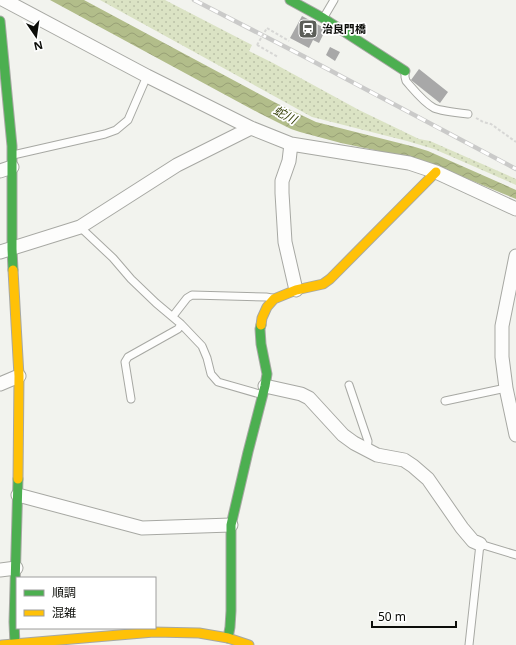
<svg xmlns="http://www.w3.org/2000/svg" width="516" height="645" viewBox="0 0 516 645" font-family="'Noto Sans','Noto Sans JP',sans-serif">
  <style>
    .grass { fill: url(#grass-dots) }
    .water { fill: url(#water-waves) }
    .building { fill: #a8a8a8 }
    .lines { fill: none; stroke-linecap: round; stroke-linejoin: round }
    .lane-casing { stroke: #a7a8a3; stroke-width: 9 }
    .street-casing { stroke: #a7a8a3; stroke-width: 15 }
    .fast-casing { stroke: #a7a8a3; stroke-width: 11 }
    .slow-casing { stroke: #a7a8a3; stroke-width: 11 }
    .path { stroke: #d7d7d5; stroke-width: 2; stroke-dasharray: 3 2; stroke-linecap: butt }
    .lane { stroke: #fdfdfc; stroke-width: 7 }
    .street { stroke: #fdfdfc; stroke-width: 13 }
    .fast { stroke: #4caf50; stroke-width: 9 }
    .slow { stroke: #ffc107; stroke-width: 9 }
    .rail-casing { stroke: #cacac9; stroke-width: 4.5 }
    .rail { stroke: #fff; stroke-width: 3; stroke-dasharray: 9; stroke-linecap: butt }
    .path-bridge { stroke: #d7d7d5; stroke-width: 2; stroke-dasharray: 3 2; stroke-linecap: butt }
    .labels { text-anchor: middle; stroke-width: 3.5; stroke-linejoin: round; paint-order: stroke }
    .poi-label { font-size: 11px; font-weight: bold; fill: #0c0d09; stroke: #fff; text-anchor: start }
    .water-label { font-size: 12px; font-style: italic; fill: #374109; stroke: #fff }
  </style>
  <defs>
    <pattern id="grass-dots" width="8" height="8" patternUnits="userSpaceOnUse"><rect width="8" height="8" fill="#dbe3c4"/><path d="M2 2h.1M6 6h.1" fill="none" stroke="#bbc2a7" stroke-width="1.8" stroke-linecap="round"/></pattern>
    <pattern id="water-waves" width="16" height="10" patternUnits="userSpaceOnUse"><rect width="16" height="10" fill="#b2bd8a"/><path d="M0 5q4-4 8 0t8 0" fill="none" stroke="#98a176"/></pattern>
  </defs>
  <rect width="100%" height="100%" fill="#f2f3ee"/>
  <path class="grass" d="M100 0H165L252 45 249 51 273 63 359 110 419 139 430 141 516 179V185L434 149 407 141 312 117Z"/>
  <path class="water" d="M50 0H84L278 104 316 122 415 147 428 151 516 190V199L434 165 412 158 341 143 300 132 291 129 259 113Z"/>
  <path class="building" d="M302 16 326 29 319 43 313 40 309 48 290 38Z
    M330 47 340 52 335 61 326 55Z
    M419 69 448 92 440 103 411 80Z"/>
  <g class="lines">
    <g class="lane-casing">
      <path id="lane" d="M324 17 334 0
        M405 71V77L406 81C414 90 423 102 434 108 441 111 459 113 468 114
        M13 155 105 134 116 130 128 120 147 76
        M80 227 113 258 131 279 156 303 181 324 202 346 207 358 211 374 218 382 263 395
        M173 316 187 298 192 295 266 297 272 298
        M349 385 368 441 367 450
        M131 399 125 362 128 357 178 329 181 324
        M445 401 506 388
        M469 645 480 544 516 555"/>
    </g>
    <g class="street-casing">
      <path id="street" d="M4 0 147 76 251 128 291 144 409 163 436 172 516 209
        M291 144 289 161 282 181V193L285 242 296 290
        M0 171 12 167
        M0 252 80 227 177 165 251 128
        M516 256 502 326V357L506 388 516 435
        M0 384 19 376
        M265 386 301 394 309 398 343 435 354 443 377 455 404 460 413 466 428 479 462 528 473 541 480 544
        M18 495 142 528 231 525
        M0 570 16 568"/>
    </g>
    <g class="fast-casing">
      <path id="fast" d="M290 0 323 18 405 71
        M0 21 12 146V249L13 270
        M228 638 230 627 231 611V525L248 452 265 386 267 374 261 344 260 329 261 325
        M15 645 14 622 18 479"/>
    </g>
    <g class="slow-casing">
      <path id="slow" d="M13 270 19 376 18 479
        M261 325 262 318 267 307 274 299 296 290 323 284 330 279 436 172
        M2 645 154 632 199 633 228 638 249 645"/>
    </g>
    <path class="path" d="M267 28 289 41
      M257 45 278 57
      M476 118 483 122 491 124 516 142"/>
    <use href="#lane" class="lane"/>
    <use href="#street" class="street"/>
    <use href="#fast" class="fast"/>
    <use href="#slow" class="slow"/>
    <g class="rail-casing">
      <path id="rail" d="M194 0 303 56 516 169"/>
    </g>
    <use href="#rail" class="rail"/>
    <path class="path-bridge" d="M257 45 267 28"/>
  </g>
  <defs>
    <g id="station-square" transform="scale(1)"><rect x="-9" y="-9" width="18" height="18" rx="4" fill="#5c5e59" stroke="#fff"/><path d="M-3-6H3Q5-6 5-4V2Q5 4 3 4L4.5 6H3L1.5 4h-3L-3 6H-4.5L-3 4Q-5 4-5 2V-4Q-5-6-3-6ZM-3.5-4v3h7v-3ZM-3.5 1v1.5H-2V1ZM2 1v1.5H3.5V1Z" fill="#fff"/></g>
  </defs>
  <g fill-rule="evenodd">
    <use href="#station-square" x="308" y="29"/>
  </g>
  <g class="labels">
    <g class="poi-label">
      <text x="322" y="33">治良門橋</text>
    </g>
    <g class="water-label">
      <text transform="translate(285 115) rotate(28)" y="4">蛇川</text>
    </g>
  </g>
  <rect x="16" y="577" width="140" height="52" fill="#ffffff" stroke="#9e9e9d"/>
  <rect x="24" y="590" width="20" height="6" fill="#4caf50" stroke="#9e9e9d"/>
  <text x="52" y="597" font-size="12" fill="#0c0d09">順調</text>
  <rect x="24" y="610" width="20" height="6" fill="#ffc107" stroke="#9e9e9d"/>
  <text x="52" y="617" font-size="12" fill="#0c0d09">混雑</text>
  <g transform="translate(36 36) rotate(167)" stroke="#ffffff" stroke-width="3" paint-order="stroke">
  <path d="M0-3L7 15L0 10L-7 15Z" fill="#0c0d09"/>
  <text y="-6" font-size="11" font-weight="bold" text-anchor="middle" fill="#0c0d09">N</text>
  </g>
  <path d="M372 621v6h84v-6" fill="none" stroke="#0c0d09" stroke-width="2"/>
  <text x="378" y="621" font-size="12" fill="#0c0d09" stroke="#ffffff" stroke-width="3" paint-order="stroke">50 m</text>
</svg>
